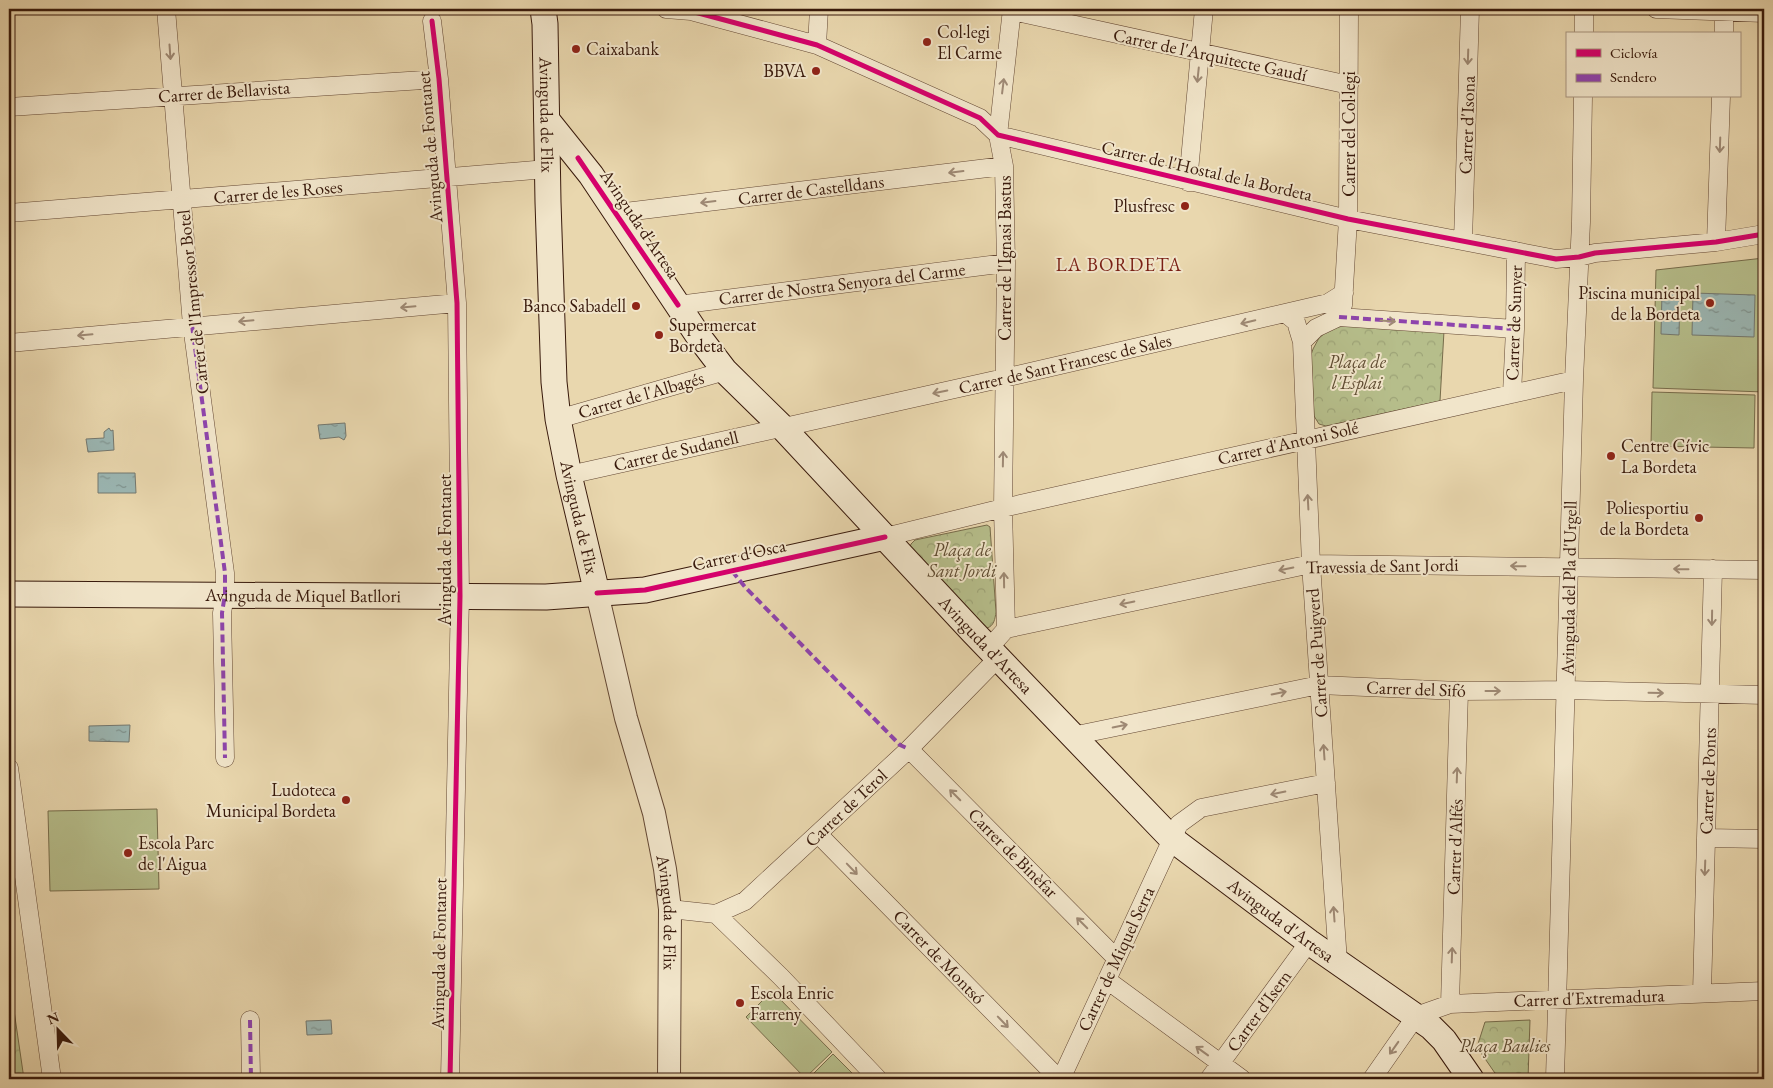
<svg xmlns="http://www.w3.org/2000/svg" width="1773" height="1088" viewBox="0 0 1773 1088" font-family="'EB Garamond',serif">
  <style>
    .park { fill: url(#park-crowns); stroke: #776c4b }
    .pitch { fill: #b6be8b; stroke: #776c4b }
    .water { fill: url(#water-ripples); stroke: #737870 }
    .lines { fill: none; stroke-linecap: round; stroke-linejoin: round }
    .minor-casing { stroke: #644834; stroke-width: 19 }
    .tertiary-casing { stroke: #644834; stroke-width: 24 }
    .secondary-casing { stroke: #38190b; stroke-width: 27 }
    .minor { stroke: #f1e5ca; stroke-width: 18 }
    .tertiary { stroke: #f1e5ca; stroke-width: 22 }
    .secondary { stroke: #f1e5ca; stroke-width: 25 }
    .quiet { stroke: #8e44ad; stroke-width: 4; stroke-dasharray: 8 4; stroke-linecap: butt }
    .cycleway-casing { stroke: #f1e5ca; stroke-width: 8 }
    .cycleway { stroke: #d6006c; stroke-width: 5 }
    .oneway { stroke: #9e8974 }
    .poi-dot { fill: #8f2418; stroke: #f1e5ca; stroke-width: 2 }
    .labels { text-anchor: middle; stroke-width: 4; stroke-linejoin: round; paint-order: stroke }
    .poi-label { font-size: 18px; fill: #38190b; stroke: #f1e5ca; text-anchor: start }
    .street-label { font-size: 18px; fill: #38190b; stroke: #f1e5ca }
    .park-label { font-size: 18px; font-style: italic; fill: #5e4b31; stroke: #f1e5ca }
    .neighbourhood-label { font-size: 19px; letter-spacing: 1px; fill: #7a1f14; stroke: #f1e5ca }
  </style>
  <defs>
    <pattern id="park-crowns" width="20" height="18" patternUnits="userSpaceOnUse" patternTransform="scale(1.25)"><rect width="20" height="18" fill="#b6be8b"/><path d="M2 6a3 3 0 1 1 6 0M12 15a3 3 0 1 1 6 0" fill="none" stroke="#9da377"/></pattern>
    <pattern id="water-ripples" width="26" height="14" patternUnits="userSpaceOnUse" patternTransform="scale(1.25)"><rect width="26" height="14" fill="#9bb7b4"/><path d="M2 4q2-2 4 0t4 0M15 11q2-2 4 0t4 0" fill="none" stroke="#7f9491"/></pattern>
  </defs>
  <rect width="100%" height="100%" fill="#e9d7ae"/>
  <filter id="stains"><feTurbulence type="fractalNoise" baseFrequency=".004" numOctaves="4"/><feColorMatrix values="0 0 0 0 .2 0 0 0 0 .09 0 0 0 0 .02 0 0 0 .5 -.17"/></filter>
  <radialGradient id="worn" r=".72"><stop offset=".6" stop-color="#630" stop-opacity="0"/><stop offset="1" stop-color="#630" stop-opacity=".3"/></radialGradient>
  <path class="park" d="M1345 326 1444 331 1440 401 1326 426 1319 424 1314 416 1311 355 1313 349 1319 338 1325 333 1337 327Z
    M987 525 990 527 996 612C995 619 994 626 987 628L910 547 911 544 915 540Z
    M9 976 24 1079H9Z
    M1530 1020 1528 1079H1499L1477 1047 1485 1022Z"/>
  <path class="pitch" d="M1764 258V392L1653 388 1656 270Z
    M1652 392 1755 395 1754 448 1651 446Z
    M157 809 159 889 50 891 48 811Z
    M772 991 832 1052 805 1078 746 1017Z
    M833 1054 858 1079H808Z"/>
  <path class="water" d="M1662 292 1680 293 1679 335 1661 334Z
    M1693 293 1755 295 1754 337 1692 335Z
    M345 423 346 436 344 440 339 437 320 439 318 425Z
    M109 428 111 431 113 430 114 450 88 452 86 439 104 438V432Z
    M98 473H135L136 493H98Z
    M130 725 129 742 89 741V726Z
    M331 1020 332 1034 307 1035 306 1021Z"/>
  <g class="lines">
    <g class="minor-casing">
      <path id="minor" d="M166 9 192 325 225 573V594L222 613 225 758
        M666 9 691 11 817 45 980 118 998 135 1348 219 1556 259 1579 257 1595 253 1716 242 1764 234
        M1656 9 1764 13
        M1012 11 1349 85
        M432 21 439 79 457 303 460 596 450 1079
        M1584 34V9
        M1724 34V9
        M817 45 819 9
        M9 107 439 79
        M1188 182 1204 9
        M9 213C188 200 368 183 547 169
        M617 213 1004 166
        M1463 241 1470 9
        M1716 242 1721 96
        M678 305 1006 263
        M1285 313 1296 322 1302 342 1311 564 1338 962
        M1339 317 1343 305 1348 219 1349 9
        M1302 342 1316 328 1339 317 1515 329
        M9 343 457 303
        M1512 394 1515 329 1516 251
        M558 419 725 371
        M569 475 1004 378 1285 313 1328 303 1344 293
        M885 537 1003 508 1574 380
        M1006 629 1311 564 1764 570
        M989 648 1006 629 1003 508 1006 263 1004 166 998 135 1012 9
        M1072 736 1319 685 1459 691 1567 690 1764 695
        M909 749 1116 958
        M9 768 52 1079
        M818 834 1059 1079
        M1706 838 1764 839
        M670 909 716 914 745 901 909 749 998 658
        M716 914 781 977 878 1079
        M1107 980 1242 1079
        M1702 993 1713 569
        M1450 1004 1459 691
        M250 1020 251 1079
        M1061 1079 1179 824 1201 808 1326 783
        M1209 1079 1309 942
        M1372 1079 1416 1016 1450 1004 1764 991
        M1555 1079 1574 380 1581 222 1583 96"/>
    </g>
    <g class="tertiary-casing">
      <g id="tertiary">
        <path id="s1" d="M597 593 626 718 654 813 665 869 670 909 669 1079"/>
      </g>
    </g>
    <g class="secondary-casing">
      <g id="secondary">
        <path id="s2" d="M543 9 545 24 548 202 554 382 558 419 569 475 597 593"/>
        <path id="s3" d="M547 120 591 175 699 337 725 371 782 427 973 632 1172 839 1309 942 1431 1027 1444 1040 1471 1079"/>
        <path id="s4" d="M9 594 546 597 645 590 885 537"/>
      </g>
    </g>
    <use href="#minor" class="minor"/>
    <use href="#tertiary" class="tertiary"/>
    <use href="#secondary" class="secondary"/>
    <path class="quiet" d="M1339 317 1515 329
      M192 325 225 573V594L222 613 225 758
      M732 571 745 587 900 745 909 749
      M250 1020 251 1079"/>
    <g class="cycleway-casing">
      <path id="cycleway" d="M666 9 691 11 817 45 980 118 998 135 1348 219 1556 259 1579 257 1595 253 1716 242 1764 234
        M432 21 439 79 457 303 460 596 450 1079
        M578 158 678 305
        M597 593 645 590 885 537"/>
    </g>
    <use href="#cycleway" class="cycleway"/>
  </g>
  <defs><path id="oneway-shaft" d="M-6 0H5M1.5-3L5.5 0L1.5 3" fill="none" stroke-width="1.6" stroke-linecap="round" stroke-linejoin="round" transform="scale(1.25)"/></defs>
  <g class="oneway">
    <use href="#oneway-shaft" transform="translate(170 52) rotate(86)"/>
    <use href="#oneway-shaft" transform="translate(1468 57) rotate(92)"/>
    <use href="#oneway-shaft" transform="translate(1198 75) rotate(96)"/>
    <use href="#oneway-shaft" transform="translate(1003 86) rotate(-83)"/>
    <use href="#oneway-shaft" transform="translate(1720 145) rotate(92)"/>
    <use href="#oneway-shaft" transform="translate(956 172) rotate(173)"/>
    <use href="#oneway-shaft" transform="translate(708 202) rotate(173)"/>
    <use href="#oneway-shaft" transform="translate(408 307) rotate(175)"/>
    <use href="#oneway-shaft" transform="translate(246 321) rotate(175)"/>
    <use href="#oneway-shaft" transform="translate(1388 321) rotate(4)"/>
    <use href="#oneway-shaft" transform="translate(1248 322) rotate(167)"/>
    <use href="#oneway-shaft" transform="translate(85 335) rotate(175)"/>
    <use href="#oneway-shaft" transform="translate(940 392) rotate(168)"/>
    <use href="#oneway-shaft" transform="translate(1003 459) rotate(-89)"/>
    <use href="#oneway-shaft" transform="translate(1308 502) rotate(-93)"/>
    <use href="#oneway-shaft" transform="translate(1518 566) rotate(-179)"/>
    <use href="#oneway-shaft" transform="translate(1286 569) rotate(168)"/>
    <use href="#oneway-shaft" transform="translate(1681 569) rotate(-179)"/>
    <use href="#oneway-shaft" transform="translate(1004 580) rotate(-91)"/>
    <use href="#oneway-shaft" transform="translate(1127 603) rotate(168)"/>
    <use href="#oneway-shaft" transform="translate(1712 618) rotate(91)"/>
    <use href="#oneway-shaft" transform="translate(1493 691)"/>
    <use href="#oneway-shaft" transform="translate(1279 693) rotate(-12)"/>
    <use href="#oneway-shaft" transform="translate(1656 693) rotate(1)"/>
    <use href="#oneway-shaft" transform="translate(1120 726) rotate(-12)"/>
    <use href="#oneway-shaft" transform="translate(1324 752) rotate(-94)"/>
    <use href="#oneway-shaft" transform="translate(1457 775) rotate(-88)"/>
    <use href="#oneway-shaft" transform="translate(1278 793) rotate(169)"/>
    <use href="#oneway-shaft" transform="translate(955 795) rotate(-135)"/>
    <use href="#oneway-shaft" transform="translate(1705 868) rotate(92)"/>
    <use href="#oneway-shaft" transform="translate(852 869) rotate(46)"/>
    <use href="#oneway-shaft" transform="translate(1334 914) rotate(-94)"/>
    <use href="#oneway-shaft" transform="translate(1082 923) rotate(-135)"/>
    <use href="#oneway-shaft" transform="translate(1452 955) rotate(-88)"/>
    <use href="#oneway-shaft" transform="translate(1003 1022) rotate(46)"/>
    <use href="#oneway-shaft" transform="translate(1394 1048) rotate(125)"/>
    <use href="#oneway-shaft" transform="translate(1202 1051) rotate(-144)"/>
  </g>
  <g class="poi-dot">
    <circle cx="927" cy="42" r="5"/>
    <circle cx="576" cy="49" r="5"/>
    <circle cx="816" cy="71" r="5"/>
    <circle cx="1185" cy="206" r="5"/>
    <circle cx="1710" cy="303" r="5"/>
    <circle cx="636" cy="306" r="5"/>
    <circle cx="659" cy="335" r="5"/>
    <circle cx="1611" cy="456" r="5"/>
    <circle cx="1699" cy="518" r="5"/>
    <circle cx="346" cy="800" r="5"/>
    <circle cx="128" cy="853" r="5"/>
    <circle cx="740" cy="1003" r="5"/>
  </g>
  <g class="labels">
    <g class="poi-label">
      <text x="937" y="38">Col·legi<tspan x="937" dy="21">El Carme</tspan></text>
      <text x="586" y="55">Caixabank</text>
      <text x="806" y="77" text-anchor="end">BBVA</text>
      <text x="1175" y="212" text-anchor="end">Plusfresc</text>
      <text x="1700" y="299" text-anchor="end">Piscina municipal<tspan x="1700" dy="21">de la Bordeta</tspan></text>
      <text x="626" y="312" text-anchor="end">Banco Sabadell</text>
      <text x="669" y="331">Supermercat<tspan x="669" dy="21">Bordeta</tspan></text>
      <text x="1621" y="452">Centre Cívic<tspan x="1621" dy="21">La Bordeta</tspan></text>
      <text x="1689" y="514" text-anchor="end">Poliesportiu<tspan x="1689" dy="21">de la Bordeta</tspan></text>
      <text x="336" y="796" text-anchor="end">Ludoteca<tspan x="336" dy="21">Municipal Bordeta</tspan></text>
      <text x="138" y="849">Escola Parc<tspan x="138" dy="21">de l'Aigua</tspan></text>
      <text x="750" y="999">Escola Enric<tspan x="750" dy="21">Farreny</tspan></text>
    </g>
    <g class="street-label">
      <text transform="translate(1210 55) rotate(12)" y="6">Carrer de l'Arquitecte Gaudí</text>
      <text transform="translate(224 92) rotate(-4)" y="6">Carrer de Bellavista</text>
      <text dy="6" stroke="none"><textPath href="#s2" startOffset="106">Avinguda de Flix</textPath></text>
      <text transform="translate(1467 125) rotate(-88)" y="6">Carrer d'Isona</text>
      <text transform="translate(1349 134) rotate(-90)" y="6">Carrer del Col·legi</text>
      <text transform="translate(430 147) rotate(-95)" y="6">Avinguda de Fontanet</text>
      <text transform="translate(1207 171) rotate(13)" y="6">Carrer de l'Hostal de la Bordeta</text>
      <text transform="translate(811 190) rotate(-7)" y="6">Carrer de Castelldans</text>
      <text transform="translate(278 192) rotate(-5)" y="6">Carrer de les Roses</text>
      <text transform="translate(640 224) rotate(56)" y="6">Avinguda d'Artesa</text>
      <text transform="translate(1005 258) rotate(-90)" y="6">Carrer de l'Ignasi Bastus</text>
      <text transform="translate(842 284) rotate(-7)" y="6">Carrer de Nostra Senyora del Carme</text>
      <text transform="translate(193 302) rotate(-96)" y="6">Carrer de l'Impressor Botel</text>
      <text transform="translate(1514 323) rotate(-88)" y="6">Carrer de Sunyer</text>
      <text transform="translate(1065 364) rotate(-13)" y="6">Carrer de Sant Francesc de Sales</text>
      <text transform="translate(641 395) rotate(-16)" y="6">Carrer de l'Albagés</text>
      <text transform="translate(1288 443) rotate(-13)" y="6">Carrer d'Antoni Solé</text>
      <text transform="translate(676 451) rotate(-13)" y="6">Carrer de Sudanell</text>
      <text dy="6" stroke="none"><textPath href="#s2" startOffset="511">Avinguda de Flix</textPath></text>
      <text transform="translate(445 550) rotate(-90)" y="6">Avinguda de Fontanet</text>
      <text transform="translate(739 555) rotate(-12)" y="6">Carrer d'Osca</text>
      <text transform="translate(1382 566) rotate(-1)" y="6">Travessia de Sant Jordi</text>
      <text transform="translate(1569 588) rotate(-89)" y="6">Avinguda del Pla d'Urgell</text>
      <text dy="6" stroke="none"><textPath href="#s4" startOffset="294">Avinguda de Miquel Batllori</textPath></text>
      <text dy="6" stroke="none"><textPath href="#s3" startOffset="686">Avinguda d'Artesa</textPath></text>
      <text transform="translate(1317 653) rotate(-94)" y="6">Carrer de Puigverd</text>
      <text transform="translate(1416 689) rotate(2)" y="6">Carrer del Sifó</text>
      <text transform="translate(1708 781) rotate(-88)" y="6">Carrer de Ponts</text>
      <text transform="translate(846 808) rotate(-43)" y="6">Carrer de Terol</text>
      <text transform="translate(1455 847) rotate(-88)" y="6">Carrer d'Alfés</text>
      <text transform="translate(1013 853) rotate(45)" y="6">Carrer de Binèfar</text>
      <text dy="6" stroke="none"><textPath href="#s1" startOffset="328">Avinguda de Flix</textPath></text>
      <text dy="6" stroke="none"><textPath href="#s3" startOffset="1091">Avinguda d'Artesa</textPath></text>
      <text transform="translate(439 954) rotate(-89)" y="6">Avinguda de Fontanet</text>
      <text transform="translate(939 957) rotate(46)" y="6">Carrer de Montsó</text>
      <text transform="translate(1116 959) rotate(-65)" y="6">Carrer de Miquel Serra</text>
      <text transform="translate(1589 998) rotate(-2)" y="6">Carrer d'Extremadura</text>
      <text transform="translate(1259 1011) rotate(-54)" y="6">Carrer d'Isern</text>
    </g>
    <g class="park-label">
      <text x="1357" y="368">Plaça de<tspan x="1357" dy="21">l'Esplai</tspan></text>
      <text x="962" y="556">Plaça de<tspan x="962" dy="21">Sant Jordi</tspan></text>
      <text x="1505" y="1052">Plaça Baulies</text>
    </g>
    <g class="neighbourhood-label">
      <text x="1119" y="271">LA BORDETA</text>
    </g>
  </g>
  <rect width="1773" height="1088" fill="none" stroke="#e9d7ae" stroke-width="30"/>
  <rect x="10" y="10" width="1753" height="1068" fill="none" stroke="#38190b" stroke-width="2.5"/>
  <rect x="15" y="15" width="1743" height="1058" fill="none" stroke="#38190b"/>
  <rect x="1566" y="32" width="175" height="65" fill="#f1e5ca" stroke="#a7937e"/>
  <rect x="1576" y="49" width="25" height="8" fill="#d6006c" stroke="#a7937e"/>
  <text x="1610" y="58" font-size="15" fill="#38190b">Ciclovía</text>
  <rect x="1576" y="74" width="25" height="8" fill="#8e44ad" stroke="#a7937e"/>
  <text x="1610" y="82" font-size="15" fill="#38190b">Sendero</text>
  <g transform="translate(58 1030) rotate(337)" stroke="#f1e5ca" stroke-width="4" paint-order="stroke">
  <path d="M0-4L9 19L0 12L-9 19Z" fill="#38190b"/>
  <text y="-8" font-size="14" font-weight="bold" text-anchor="middle" fill="#38190b">N</text>
  </g>
  <rect width="100%" height="100%" filter="url(#stains)"/>
  <rect width="100%" height="100%" fill="url(#worn)"/>
</svg>
